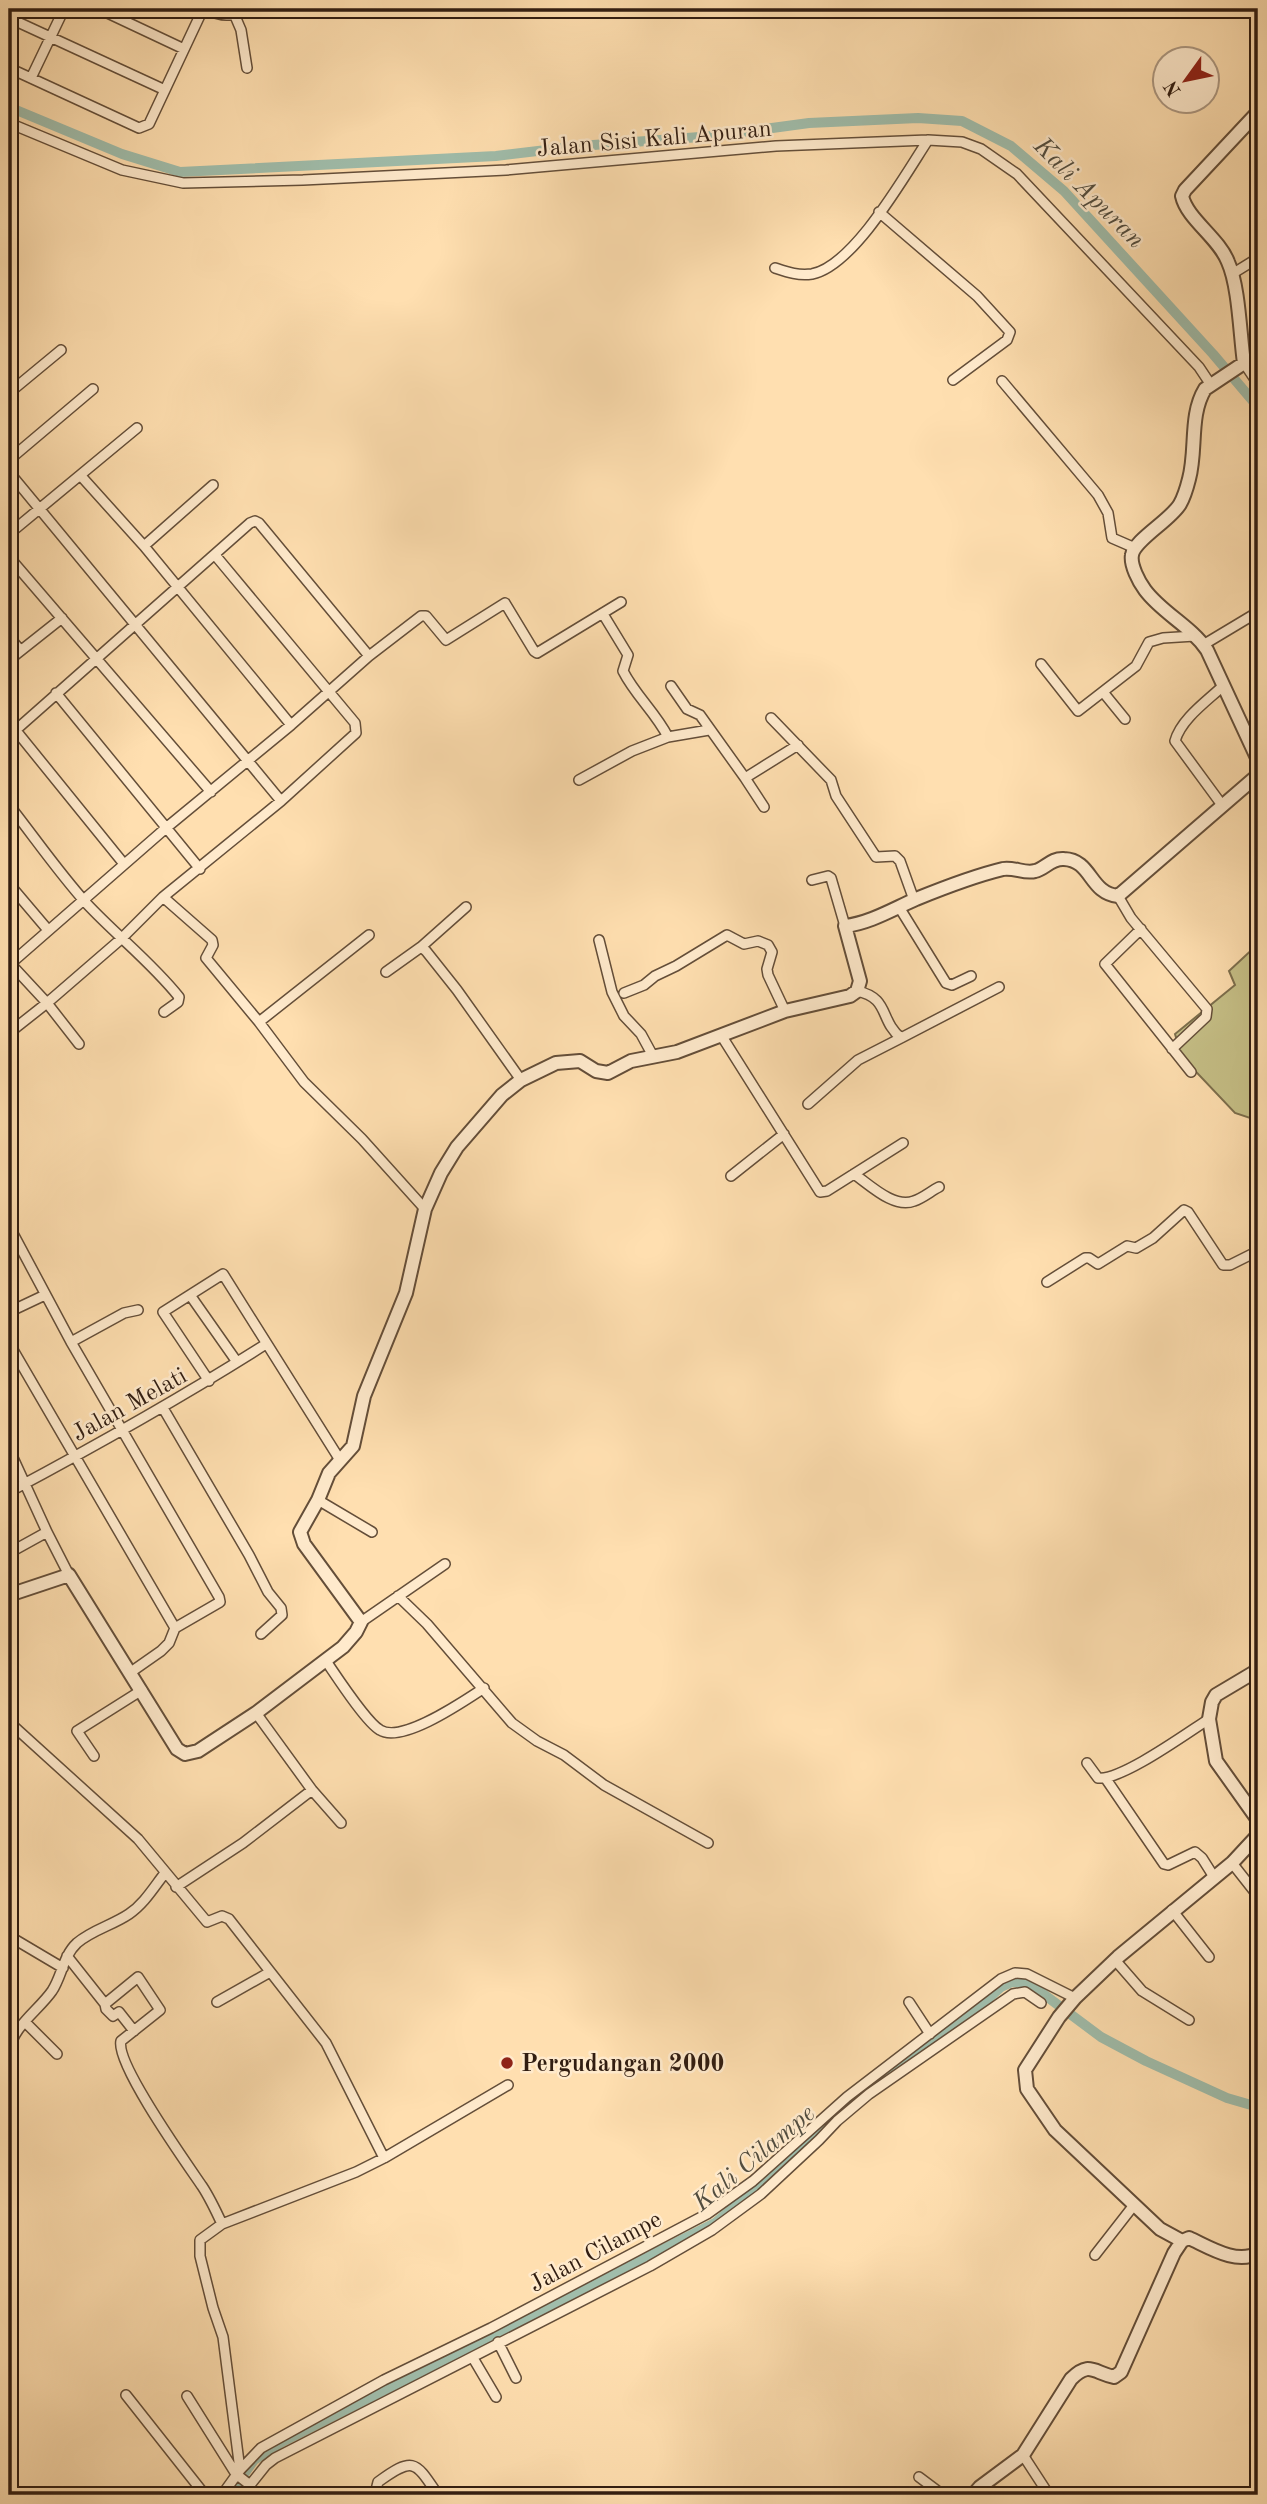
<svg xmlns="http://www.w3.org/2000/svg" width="1267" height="2504" viewBox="0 0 1267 2504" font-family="'Old Standard TT',serif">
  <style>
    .green { fill: #c6c087; stroke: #7c6e4c; stroke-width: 2 }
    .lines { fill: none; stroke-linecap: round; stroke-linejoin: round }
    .canal { stroke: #a0bdab; stroke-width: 10 }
    .minor-casing { stroke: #644e39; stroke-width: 12 }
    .tertiary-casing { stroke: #644e39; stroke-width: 16 }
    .minor { stroke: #ffeacc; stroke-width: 9 }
    .tertiary { stroke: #ffeacc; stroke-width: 12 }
    .poi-dot { fill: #8f2418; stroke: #ffeacc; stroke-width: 2.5 }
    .labels { text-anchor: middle; stroke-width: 5; stroke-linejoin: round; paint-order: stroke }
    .street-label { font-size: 24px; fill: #311d11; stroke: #ffeacc }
    .poi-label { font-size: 24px; font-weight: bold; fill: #311d11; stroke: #ffeacc; text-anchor: start }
    .water-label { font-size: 26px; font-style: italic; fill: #524d3f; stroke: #ffeacc }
  </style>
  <rect width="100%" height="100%" fill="#ffdfb0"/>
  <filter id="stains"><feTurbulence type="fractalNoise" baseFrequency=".00286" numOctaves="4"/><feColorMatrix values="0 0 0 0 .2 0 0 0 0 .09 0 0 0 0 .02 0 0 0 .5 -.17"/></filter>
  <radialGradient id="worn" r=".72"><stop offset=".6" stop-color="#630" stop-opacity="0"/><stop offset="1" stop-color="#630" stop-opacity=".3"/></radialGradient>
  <path class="green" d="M1258 944V1119L1256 1120 1235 1113 1182 1057 1175 1034 1235 985 1229 971Z"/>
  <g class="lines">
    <path class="canal" d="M9 107 122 154 180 172 496 156 580 146 713 136 809 123 918 118 962 121 1011 146 1064 191 1213 354 1258 407
      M229 2495 254 2460 282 2442 715 2223 800 2152 832 2118 894 2066 963 2021 1001 1987 1012 1982 1030 1984 1101 2037 1146 2061 1227 2098 1258 2107"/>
    <g class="minor-casing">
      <path id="minor" d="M99 9 184 49
        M205 9C222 17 231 17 248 9
        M232 9 241 30 247 68
        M9 18 165 90
        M9 68 139 128 149 124 203 9
        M31 78 64 9
        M9 123 122 170 183 183 303 180 506 170 776 146 928 140 962 142 981 149 1017 174 1199 367 1211 385
        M879 212 977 296 1010 332 1007 340 953 380
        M775 268C787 272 798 276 812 274 854 266 905 175 928 140
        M1232 274 1258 258
        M1258 355 1244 363 1258 384
        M1002 381 1098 495 1108 513 1112 538 1135 548
        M9 393 61 350
        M9 460 93 389
        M9 472 281 801
        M81 476 144 546 291 725
        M9 534 137 428
        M144 546 213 485
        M9 557 211 792
        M603 614 628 655 623 671C635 695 656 713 668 737
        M9 637 20 650
        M1203 645 1258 612
        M9 660 62 618
        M1041 664 1078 711 1136 666 1149 642 1163 638 1195 636
        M671 686 687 709 700 715 745 778 798 745
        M1103 692 1125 719
        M56 693 200 869
        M771 718 831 780 836 796 876 857 895 856 900 861 914 900
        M9 722 124 864
        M9 736 250 523 255 521 259 523 369 656
        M745 778 764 807
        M579 780 632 751 668 737 709 730
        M9 805C35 838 59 873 87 904 117 936 152 963 179 997L178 1002 164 1012
        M1222 805 1175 741C1181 719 1207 701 1223 686
        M812 880 828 876 831 878 845 926
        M9 884 48 930
        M1118 896 1131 918 1207 1009 1206 1017 1172 1049
        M163 897 212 940 213 945 206 958 259 1022 304 1082 362 1139 425 1209
        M899 907 946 983 952 985 971 976
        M1141 929 1105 964 1191 1072
        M599 940 612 992 624 1016 641 1034 653 1056
        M421 947 466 907
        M9 962 47 1003 79 1044
        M9 965 166 828 291 725 369 656 421 616H426L446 640 505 603 534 651 537 653 621 602
        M386 972 421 947 426 951 457 990 521 1080
        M857 991C890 998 879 1020 901 1038L999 987
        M624 993 644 985 655 976 676 966 727 935 744 944 758 941 768 945 772 952 767 969 768 975 785 1011
        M259 1022 369 935
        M9 1033 47 1003 121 939 163 897 281 801 356 733 355 723 215 555
        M721 1035 820 1192 827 1191 903 1143
        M808 1104 858 1060 901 1038
        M854 1174C870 1185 894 1209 914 1201 923 1198 931 1191 939 1187
        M731 1176 784 1134
        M9 1226 71 1342 219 1597 220 1602 175 1628 169 1643 161 1651 131 1672
        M9 1252 19 1246
        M1047 1282 1085 1258H1089L1098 1264 1127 1246 1136 1248 1153 1238 1184 1210 1188 1212 1223 1265H1230L1258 1251
        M190 1295 237 1362
        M9 1312 45 1295
        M71 1342 124 1313 138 1310
        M9 1343 175 1628
        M209 1381 163 1312 223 1274 340 1460
        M163 1408 249 1555 268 1592 281 1608 282 1615 261 1634
        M9 1449 47 1532 69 1575
        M9 1492C97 1445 181 1398 266 1344
        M318 1500 372 1532
        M9 1553 47 1532
        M398 1596 427 1624 512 1723 537 1741 564 1755 604 1785 708 1843
        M361 1622 445 1564
        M326 1661C337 1677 366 1722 380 1730 402 1744 464 1701 484 1688
        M256 1713 312 1790 341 1823
        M9 1722 138 1839 207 1922 222 1916 229 1919 326 2043 384 2158
        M94 1756 77 1731 142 1690
        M1087 1763 1098 1778C1121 1781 1187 1733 1209 1719
        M1106 1779 1164 1864 1168 1865 1195 1852 1202 1858 1214 1877
        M1232 1863 1258 1896
        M176 1887 243 1843 312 1790
        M1172 1910 1209 1957
        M9 1936 63 1968
        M67 1956 105 2004 106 2009 113 2016 119 2012 134 2031
        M1115 1960 1142 1991 1189 2020
        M217 2002 270 1972
        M909 2002 930 2034
        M105 2004 138 1977 160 2010 121 2041C115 2063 187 2164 202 2186 210 2198 216 2211 222 2224
        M25 2022 57 2054
        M9 2052C12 2027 38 2011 52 1991 62 1976 63 1956 77 1943 92 1930 113 1925 129 1914 144 1904 154 1887 165 1873
        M1095 2255 1134 2205
        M498 2342 516 2378
        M473 2358 496 2397
        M126 2395 205 2495
        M187 2396 236 2474 250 2485
        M1023 2455 1049 2495
        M240 2470 223 2337 213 2308 200 2256V2240L222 2224 356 2172 384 2158 508 2085
        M919 2477 943 2495
        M222 2495 240 2470 261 2448 384 2380 491 2328 707 2214 753 2181 847 2097 1001 1979 1015 1973 1027 1974 1075 1998
        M242 2495 266 2465 275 2458 650 2266 712 2230 761 2194 819 2140 837 2121 869 2094 1013 1994 1025 1992 1041 2003
        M378 2495 376 2490 378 2482C414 2456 415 2461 438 2495"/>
    </g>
    <g class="tertiary-casing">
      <path id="tertiary" d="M1258 112 1185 190 1182 196C1187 219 1219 238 1228 262 1239 286 1240 335 1244 363L1205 389C1189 415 1197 450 1189 479 1187 487 1184 497 1180 504 1171 520 1134 540 1132 555 1130 565 1139 582 1145 590 1162 613 1191 626 1207 650L1258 760
        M9 1595 69 1575 177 1749 185 1754 198 1751 256 1713 343 1647 356 1632 361 1622 304 1544 300 1532 318 1500 329 1473 353 1446 364 1396 406 1293 425 1209 441 1173 457 1147 502 1095 521 1080 556 1063 580 1061 596 1071 608 1073 631 1061 677 1052 785 1011 850 996 857 991 860 981 845 926C870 923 893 909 916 899 943 888 974 876 1003 869 1014 867 1025 874 1035 871 1045 869 1051 858 1064 859 1092 860 1089 893 1118 896L1258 775
        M1258 1670 1216 1695 1212 1702 1209 1719 1216 1761 1258 1820
        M1182 2241 1160 2229 1055 2130 1027 2089 1025 2070 1059 2017 1075 1998 1118 1957 1232 1863 1258 1835
        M973 2495 980 2487 1023 2455 1071 2379C1089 2361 1093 2372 1114 2377L1121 2372 1174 2253 1182 2241 1189 2238C1209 2247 1236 2265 1258 2253"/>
    </g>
    <use href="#minor" class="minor"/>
    <use href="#tertiary" class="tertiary"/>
  </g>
  <circle class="poi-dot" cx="507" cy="2063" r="7"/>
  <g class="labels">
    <g class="street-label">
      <text transform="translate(654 138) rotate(-5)" y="8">Jalan Sisi Kali Apuran</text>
      <text transform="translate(129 1404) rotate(-29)" y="8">Jalan Melati</text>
      <text transform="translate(595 2251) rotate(-28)" y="8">Jalan Cilampe</text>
    </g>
    <g class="poi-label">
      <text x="521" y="2071">Pergudangan 2000</text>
    </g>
    <g class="water-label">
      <text transform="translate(1090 192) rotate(45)" y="9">Kali Apuran</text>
      <text transform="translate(753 2157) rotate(-40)" y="9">Kali Cilampe</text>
    </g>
  </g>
  <rect width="1267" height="2504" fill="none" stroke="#ffdfb0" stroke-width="35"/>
  <rect x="10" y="10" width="1246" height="2483" fill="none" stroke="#311d11" stroke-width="3.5"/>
  <rect x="18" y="18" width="1232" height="2469" fill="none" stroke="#311d11" stroke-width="2"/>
  <g transform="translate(1186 80) rotate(237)"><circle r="33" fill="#ffeacc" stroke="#ad9881" stroke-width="2"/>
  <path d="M0-5L12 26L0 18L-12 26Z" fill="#8f2418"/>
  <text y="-10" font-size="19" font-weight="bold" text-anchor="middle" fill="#311d11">N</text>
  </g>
  <rect width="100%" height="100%" filter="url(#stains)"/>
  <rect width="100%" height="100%" fill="url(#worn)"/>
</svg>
